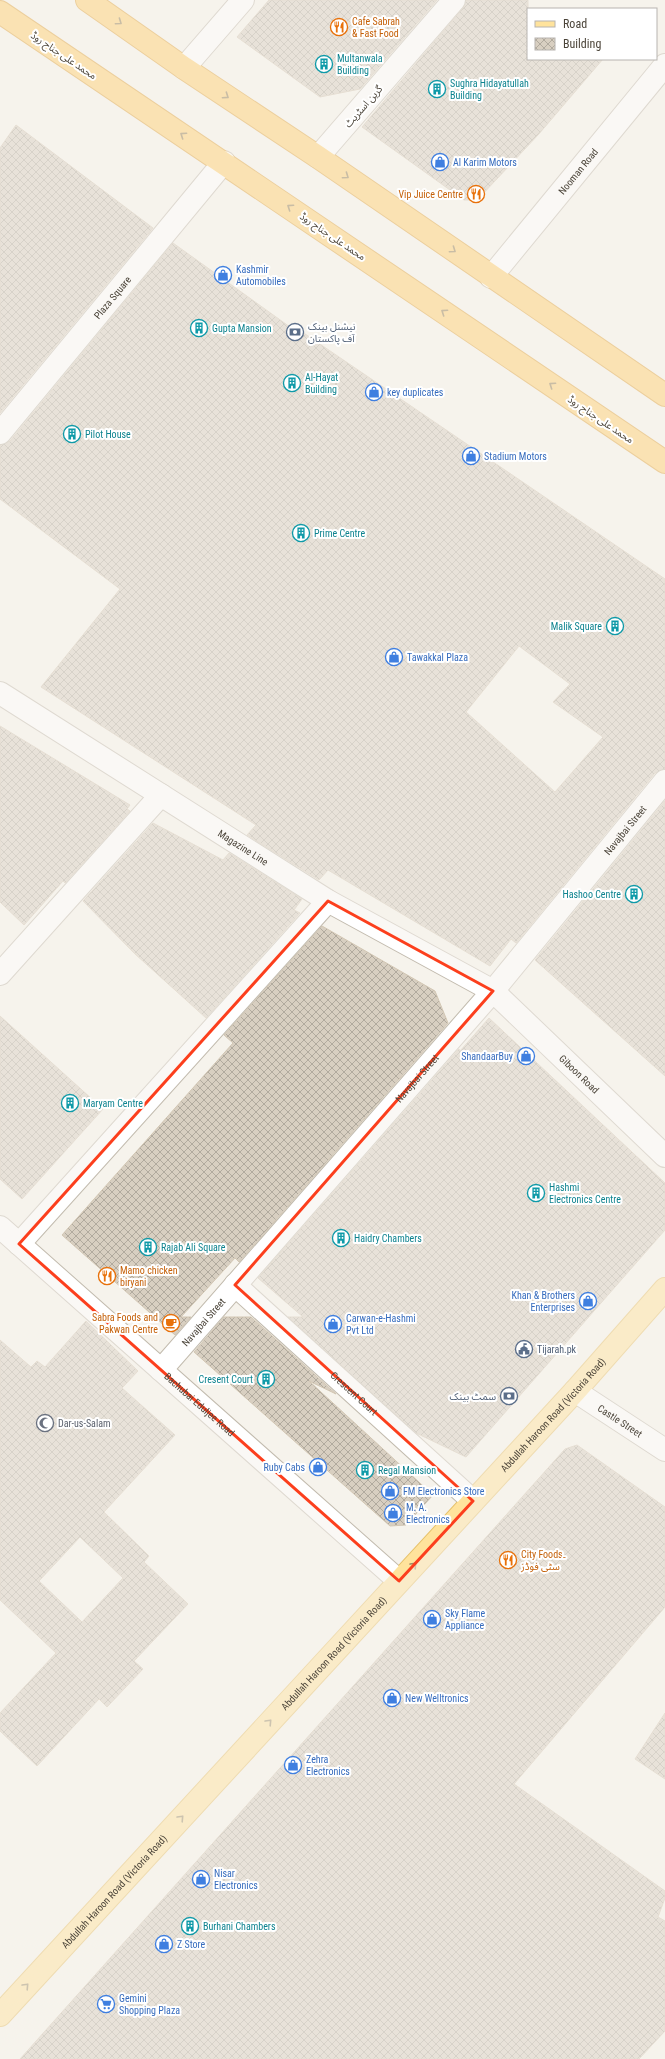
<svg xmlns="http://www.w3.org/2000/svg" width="665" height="2059" viewBox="0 0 665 2059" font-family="'Roboto Condensed','Noto Sans Arabic',sans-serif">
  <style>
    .building { fill: url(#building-cross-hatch); stroke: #d3c7b4; fill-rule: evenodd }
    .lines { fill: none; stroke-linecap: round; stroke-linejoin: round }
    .minor-casing { stroke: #c2bbae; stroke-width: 24 }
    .major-casing { stroke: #e6c16a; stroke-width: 24 }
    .highway-casing { stroke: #e0a43c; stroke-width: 24 }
    .minor { stroke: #fff; stroke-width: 22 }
    .major { stroke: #ffe39c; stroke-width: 22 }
    .highway { stroke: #ffcf6e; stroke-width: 22 }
    .oneway { stroke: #937c4e }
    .oneway2 { stroke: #9c8c66 }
    .marked { fill: none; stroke: #fc3f1d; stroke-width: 3; stroke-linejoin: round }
    .labels { text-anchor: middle; stroke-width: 4; stroke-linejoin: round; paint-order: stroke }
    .food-label { font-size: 10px; fill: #c56008; stroke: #fff; text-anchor: start }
    .street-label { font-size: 10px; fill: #4b4439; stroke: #fff }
    .culture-label { font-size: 10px; fill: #0d838f; stroke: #fff; text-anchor: start }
    .shop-label { font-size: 10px; fill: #366cbe; stroke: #fff; text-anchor: start }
    .service-label { font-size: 10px; fill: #4e5e75; stroke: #fff; text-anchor: start }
    .worship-label { font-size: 10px; fill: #5b616d; stroke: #fff; text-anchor: start }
  </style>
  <defs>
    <pattern id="building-cross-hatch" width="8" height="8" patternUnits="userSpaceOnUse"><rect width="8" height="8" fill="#d8cfc1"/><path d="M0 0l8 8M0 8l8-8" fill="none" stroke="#b1aa9e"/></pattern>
  </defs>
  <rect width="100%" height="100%" fill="#f6f3ec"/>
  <path class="building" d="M269 0H437L360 89 320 97 237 37Z
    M466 0H528V59H603L538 135 480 197 472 200H464L362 127 463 8Z
    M16 125 153 228 0 413V148Z
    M173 243 290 327 292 325 665 579V769L655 773 516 943 511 939 490 966 328 870 319 880 247 835 256 825 41 687 120 589 0 499V445L10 441ZM519 646 570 684 553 702 603 737 555 792 466 712Z
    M0 726 130 805 127 809 130 811 65 883 63 881 24 925 0 902Z
    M665 801V1076L535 960Z
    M153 823 223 860 229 853 302 899 294 910 300 913 206 1018 135 954 83 901Z
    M322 926 435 991 448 1023 239 1262 235 1258 181 1317H191L175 1335 62 1235 233 1043 224 1035Z
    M0 1016 103 1109 22 1199 0 1179Z
    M489 1018 665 1183V1230L466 1457 416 1433 288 1317H303L258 1278 459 1049 460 1051Z
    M224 1317H251L336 1394 309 1381 433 1495 406 1525 390 1526 194 1352Z
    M86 1321 138 1371 122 1388 175 1435 104 1512 149 1556 144 1562 188 1604 134 1661 143 1669 107 1707 99 1699 37 1766 0 1731V1713L56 1653 0 1600V1340L31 1367 37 1361 45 1367ZM80 1537 123 1578 82 1622 39 1581Z
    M577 1445 665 1507V1607L514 1784 665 1891V1898L658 1917 665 1921V2031L639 2059H20L565 1449Z
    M665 1713V1779L635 1759Z"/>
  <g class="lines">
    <g class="minor-casing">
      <g id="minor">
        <path d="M184 68 243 0"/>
        <path d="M318 157 454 0"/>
        <path id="s1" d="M491 277 665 65"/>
        <path id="s2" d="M0 433 224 162"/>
        <path id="s3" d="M0 693 328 901 493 991 665 1156"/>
        <path d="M0 974 161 795"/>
        <path id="s4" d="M0 1227 399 1581"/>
        <path d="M19 1244 328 901"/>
        <path id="s5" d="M235 1285 473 1501"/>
        <path id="s6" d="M161 1370 493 991 665 781"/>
        <path id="s7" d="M575 1391 665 1450"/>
      </g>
    </g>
    <g class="major-casing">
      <g id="major">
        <path id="s8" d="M0 2015 575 1391 665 1289"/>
      </g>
    </g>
    <g class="highway-casing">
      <path id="highway" d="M87 0 184 68 318 157 665 395
        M0 12 665 462"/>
    </g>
    <use href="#minor" class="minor"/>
    <use href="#major" class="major"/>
    <use href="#highway" class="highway"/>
  </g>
  <defs><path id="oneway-chevron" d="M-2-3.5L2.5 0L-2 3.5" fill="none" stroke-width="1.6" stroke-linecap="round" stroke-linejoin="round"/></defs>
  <g class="oneway">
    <use href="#oneway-chevron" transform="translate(119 22) rotate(35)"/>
    <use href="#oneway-chevron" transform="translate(226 96) rotate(34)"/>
    <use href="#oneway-chevron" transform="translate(183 135) rotate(-146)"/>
    <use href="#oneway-chevron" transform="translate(346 176) rotate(35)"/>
    <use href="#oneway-chevron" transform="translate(290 207) rotate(-146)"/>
    <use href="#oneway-chevron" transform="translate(453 250) rotate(35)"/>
    <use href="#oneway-chevron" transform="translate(444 312) rotate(-146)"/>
    <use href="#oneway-chevron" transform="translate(552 385) rotate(-146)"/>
  </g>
  <g class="oneway2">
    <use href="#oneway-chevron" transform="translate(414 1565) rotate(-47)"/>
    <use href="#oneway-chevron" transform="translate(269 1722) rotate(-47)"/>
    <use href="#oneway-chevron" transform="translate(181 1818) rotate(-47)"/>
    <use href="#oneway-chevron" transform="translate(26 1986) rotate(-47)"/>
  </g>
  <path d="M0 0H665V2059H0ZM328 901 493 991 235 1285 473 1501 399 1581 19 1244Z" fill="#f6f3ec" fill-opacity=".55" fill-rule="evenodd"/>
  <path class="marked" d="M328 901 493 991 235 1285 473 1501 399 1581 19 1244Z"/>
  <defs>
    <g id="restaurant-ring" transform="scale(0.9)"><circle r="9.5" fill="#fff" stroke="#e8710a" stroke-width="1.5"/><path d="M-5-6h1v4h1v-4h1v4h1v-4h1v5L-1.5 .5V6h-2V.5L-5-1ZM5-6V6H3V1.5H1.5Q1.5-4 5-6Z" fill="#e8710a"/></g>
    <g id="building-ring" transform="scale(0.9)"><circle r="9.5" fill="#fff" stroke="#0f9aa8" stroke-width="1.5"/><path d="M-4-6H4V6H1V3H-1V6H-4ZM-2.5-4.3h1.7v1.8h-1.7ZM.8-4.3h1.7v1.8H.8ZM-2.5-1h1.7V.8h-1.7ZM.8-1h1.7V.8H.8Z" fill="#0f9aa8"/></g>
    <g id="shop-ring" transform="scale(0.9)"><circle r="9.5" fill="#fff" stroke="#3f7fe0" stroke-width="1.5"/><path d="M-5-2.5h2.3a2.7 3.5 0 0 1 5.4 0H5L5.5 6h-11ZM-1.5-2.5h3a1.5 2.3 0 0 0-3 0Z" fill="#3f7fe0"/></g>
    <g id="bank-ring" transform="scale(0.9)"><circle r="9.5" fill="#fff" stroke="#5c6f8a" stroke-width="1.5"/><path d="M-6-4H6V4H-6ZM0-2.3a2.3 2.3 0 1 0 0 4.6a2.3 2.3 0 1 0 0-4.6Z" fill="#5c6f8a"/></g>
    <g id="cafe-ring" transform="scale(0.9)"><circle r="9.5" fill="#fff" stroke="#e8710a" stroke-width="1.5"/><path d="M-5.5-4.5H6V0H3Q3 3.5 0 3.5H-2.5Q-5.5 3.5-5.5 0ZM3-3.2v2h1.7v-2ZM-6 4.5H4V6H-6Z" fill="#e8710a"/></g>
    <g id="civic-ring" transform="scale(0.9)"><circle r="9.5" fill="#fff" stroke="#5c6f8a" stroke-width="1.5"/><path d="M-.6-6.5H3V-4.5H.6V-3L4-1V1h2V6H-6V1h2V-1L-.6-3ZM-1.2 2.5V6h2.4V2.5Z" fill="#5c6f8a"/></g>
    <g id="mosque-ring" transform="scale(0.9)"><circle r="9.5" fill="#fff" stroke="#6b7280" stroke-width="1.5"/><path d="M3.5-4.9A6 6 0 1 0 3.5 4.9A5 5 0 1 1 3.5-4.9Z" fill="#6b7280"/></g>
    <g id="supermarket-ring" transform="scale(0.9)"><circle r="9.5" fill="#fff" stroke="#3f7fe0" stroke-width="1.5"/><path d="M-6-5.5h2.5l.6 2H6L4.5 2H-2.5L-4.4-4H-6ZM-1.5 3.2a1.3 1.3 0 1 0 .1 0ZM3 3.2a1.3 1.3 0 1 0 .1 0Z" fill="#3f7fe0"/></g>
  </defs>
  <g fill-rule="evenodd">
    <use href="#restaurant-ring" x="339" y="27"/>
    <use href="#building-ring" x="324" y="64"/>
    <use href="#building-ring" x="437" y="89"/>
    <use href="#shop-ring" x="440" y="162"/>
    <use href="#restaurant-ring" x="476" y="194"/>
    <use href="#shop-ring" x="223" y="275"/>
    <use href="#building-ring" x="199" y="328"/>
    <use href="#bank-ring" x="295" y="332"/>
    <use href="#building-ring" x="292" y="383"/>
    <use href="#shop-ring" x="374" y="392"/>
    <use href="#building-ring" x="72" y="434"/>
    <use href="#shop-ring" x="471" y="456"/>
    <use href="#building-ring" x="301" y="533"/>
    <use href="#building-ring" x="615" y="626"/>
    <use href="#shop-ring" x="394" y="657"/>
    <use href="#building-ring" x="634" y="894"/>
    <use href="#shop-ring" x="526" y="1056"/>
    <use href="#building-ring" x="70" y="1103"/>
    <use href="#building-ring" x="536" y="1193"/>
    <use href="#building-ring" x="341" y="1238"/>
    <use href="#building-ring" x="148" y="1247"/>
    <use href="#restaurant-ring" x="107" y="1276"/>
    <use href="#shop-ring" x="588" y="1301"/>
    <use href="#cafe-ring" x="171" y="1323"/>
    <use href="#shop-ring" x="333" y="1324"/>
    <use href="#civic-ring" x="524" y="1349"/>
    <use href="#building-ring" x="266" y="1379"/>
    <use href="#bank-ring" x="509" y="1396"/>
    <use href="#mosque-ring" x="45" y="1423"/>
    <use href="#shop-ring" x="318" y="1467"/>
    <use href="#building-ring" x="365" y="1470"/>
    <use href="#shop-ring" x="390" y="1491"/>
    <use href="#shop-ring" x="393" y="1513"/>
    <use href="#restaurant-ring" x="508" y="1560"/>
    <use href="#shop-ring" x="432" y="1619"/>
    <use href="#shop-ring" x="392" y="1698"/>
    <use href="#shop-ring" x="293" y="1765"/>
    <use href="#shop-ring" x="201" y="1879"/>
    <use href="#building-ring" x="190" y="1926"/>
    <use href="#shop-ring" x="164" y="1944"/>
    <use href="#supermarket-ring" x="106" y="2004"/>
  </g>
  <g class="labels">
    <g class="food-label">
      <text x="352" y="25">Cafe Sabrah<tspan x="352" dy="12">&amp; Fast Food</tspan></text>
      <text x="463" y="198" text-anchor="end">Vip Juice Centre</text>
      <text x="120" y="1274">Mamo chicken<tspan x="120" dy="12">biryani</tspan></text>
      <text x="158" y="1321" text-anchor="end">Sabra Foods and<tspan x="158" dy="12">Pakwan Centre</tspan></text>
      <text x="521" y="1558">City Foods۔<tspan x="521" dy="12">سٹی فوڈز</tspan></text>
    </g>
    <g class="street-label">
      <text transform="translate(64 55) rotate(34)" y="4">محمد علی جناح روڈ</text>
      <text transform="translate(363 106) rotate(-49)" y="4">گرین اسٹریٹ</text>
      <text dy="4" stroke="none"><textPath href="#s1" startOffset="137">Nooman Road</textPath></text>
      <text transform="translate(333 236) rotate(34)" y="4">محمد علی جناح روڈ</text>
      <text dy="4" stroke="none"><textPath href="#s2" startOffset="176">Plaza Square</textPath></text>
      <text transform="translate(601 419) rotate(34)" y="4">محمد علی جناح روڈ</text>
      <text dy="4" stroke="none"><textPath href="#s6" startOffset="712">Navajbai Street</textPath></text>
      <text dy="4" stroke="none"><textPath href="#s3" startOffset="288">Magazine Line</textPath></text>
      <text dy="4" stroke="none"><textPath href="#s3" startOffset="696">Giboon Road</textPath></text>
      <text dy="4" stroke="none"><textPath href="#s6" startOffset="388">Navajbai Street</textPath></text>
      <text dy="4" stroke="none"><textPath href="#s6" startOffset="64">Navajbai Street</textPath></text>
      <text dy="4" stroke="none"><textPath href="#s5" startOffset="161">Crescent Court</textPath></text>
      <text dy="4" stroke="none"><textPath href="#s4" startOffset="267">Bachubai Eduljee Road</textPath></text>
      <text dy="4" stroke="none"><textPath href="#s8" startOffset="816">Abdullah Haroon Road (Victoria Road)</textPath></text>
      <text dy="4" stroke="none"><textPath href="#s7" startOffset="54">Castle Street</textPath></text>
      <text dy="4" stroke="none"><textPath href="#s8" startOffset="492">Abdullah Haroon Road (Victoria Road)</textPath></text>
      <text dy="4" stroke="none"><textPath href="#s8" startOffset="168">Abdullah Haroon Road (Victoria Road)</textPath></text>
    </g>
    <g class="culture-label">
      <text x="337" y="62">Multanwala<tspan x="337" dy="12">Building</tspan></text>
      <text x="450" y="87">Sughra Hidayatullah<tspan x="450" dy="12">Building</tspan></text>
      <text x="212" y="332">Gupta Mansion</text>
      <text x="305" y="381">Al-Hayat<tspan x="305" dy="12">Building</tspan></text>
      <text x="85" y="438">Pilot House</text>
      <text x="314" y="537">Prime Centre</text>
      <text x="602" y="630" text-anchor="end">Malik Square</text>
      <text x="621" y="898" text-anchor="end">Hashoo Centre</text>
      <text x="83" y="1107">Maryam Centre</text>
      <text x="549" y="1191">Hashmi<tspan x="549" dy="12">Electronics Centre</tspan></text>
      <text x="354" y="1242">Haidry Chambers</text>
      <text x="161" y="1251">Rajab Ali Square</text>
      <text x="253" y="1383" text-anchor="end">Cresent Court</text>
      <text x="378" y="1474">Regal Mansion</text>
      <text x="203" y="1930">Burhani Chambers</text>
    </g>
    <g class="shop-label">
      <text x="453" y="166">Al Karim Motors</text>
      <text x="236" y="273">Kashmir<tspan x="236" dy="12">Automobiles</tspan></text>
      <text x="387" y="396">key duplicates</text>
      <text x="484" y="460">Stadium Motors</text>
      <text x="407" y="661">Tawakkal Plaza</text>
      <text x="513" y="1060" text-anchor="end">ShandaarBuy</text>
      <text x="575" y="1299" text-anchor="end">Khan &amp; Brothers<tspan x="575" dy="12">Enterprises</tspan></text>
      <text x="346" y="1322">Carwan-e-Hashmi<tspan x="346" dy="12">Pvt Ltd</tspan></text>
      <text x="305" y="1471" text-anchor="end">Ruby Cabs</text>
      <text x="403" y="1495">FM Electronics Store</text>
      <text x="406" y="1511">M. A.<tspan x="406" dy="12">Electronics</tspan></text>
      <text x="445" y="1617">Sky Flame<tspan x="445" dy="12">Appliance</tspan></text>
      <text x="405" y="1702">New Welltronics</text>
      <text x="306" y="1763">Zehra<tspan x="306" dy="12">Electronics</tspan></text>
      <text x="214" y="1877">Nisar<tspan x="214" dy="12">Electronics</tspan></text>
      <text x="177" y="1948">Z Store</text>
      <text x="119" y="2002">Gemini<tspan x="119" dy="12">Shopping Plaza</tspan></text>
    </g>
    <g class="service-label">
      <text x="308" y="330">نیشنل بینک<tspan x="308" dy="12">آف پاکستان</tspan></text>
      <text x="537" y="1353">Tijarah.pk</text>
      <text x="496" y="1400" text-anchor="end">سمٹ بینک</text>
    </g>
    <g class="worship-label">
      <text x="58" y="1427">Dar-us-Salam</text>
    </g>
  </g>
  <rect x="527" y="8" width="130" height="52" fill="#ffffff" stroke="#b7b4b0"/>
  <rect x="535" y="21" width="20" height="6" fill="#ffe39c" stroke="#b7b4b0"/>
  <text x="563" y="28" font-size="12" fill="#4b4439">Road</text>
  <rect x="535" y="38" width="20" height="12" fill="url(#building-cross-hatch)" stroke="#b7b4b0"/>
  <text x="563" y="48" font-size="12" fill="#4b4439">Building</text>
</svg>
